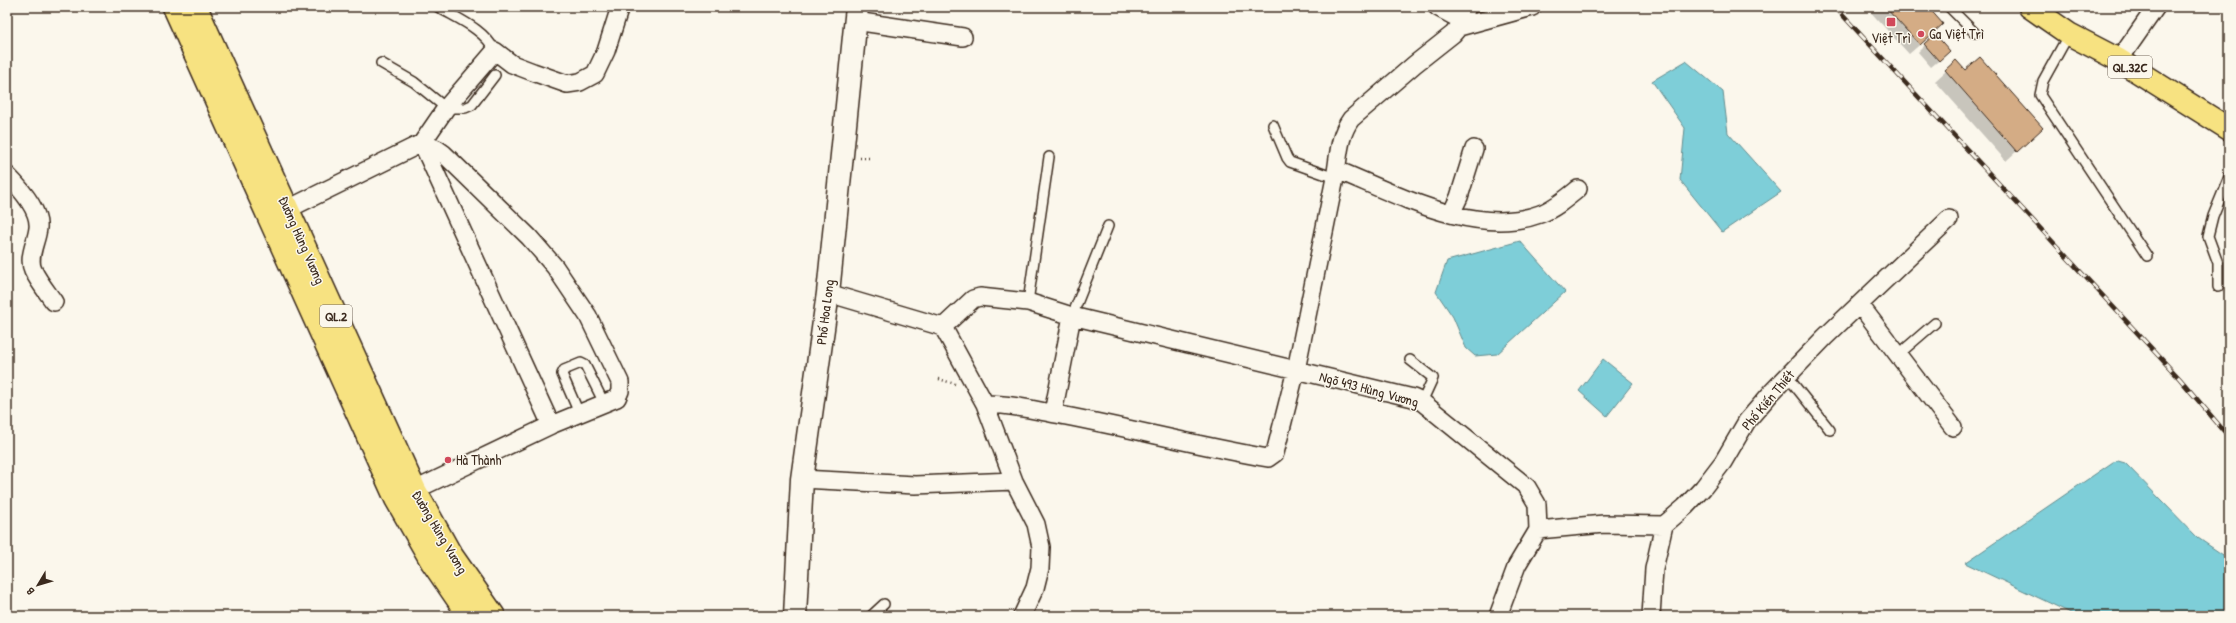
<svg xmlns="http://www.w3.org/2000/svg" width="2236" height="623" viewBox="0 0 2236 623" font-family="'Patrick Hand',sans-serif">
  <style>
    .water { fill: #7eced8; stroke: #638c8e }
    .shadow { fill: #0003 }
    .building { fill: #d4ac85; stroke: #3b2a1e }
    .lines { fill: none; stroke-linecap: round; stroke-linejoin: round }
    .lane-casing { stroke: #3b2a1e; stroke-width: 12 }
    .street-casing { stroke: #3b2a1e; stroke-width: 20 }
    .secondary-casing { stroke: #3b2a1e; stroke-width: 25 }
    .primary-casing { stroke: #3b2a1e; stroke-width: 25 }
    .highway-casing { stroke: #3b2a1e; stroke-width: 25 }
    .path { stroke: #3b2a1e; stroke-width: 2.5; stroke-dasharray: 1 3; stroke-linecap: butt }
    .lane { stroke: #fbf7ec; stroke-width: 9 }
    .street { stroke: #fbf7ec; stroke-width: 17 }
    .secondary { stroke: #fbf7ec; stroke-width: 22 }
    .primary { stroke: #f7e281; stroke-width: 22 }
    .highway { stroke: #f7e281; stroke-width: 22 }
    .rail-casing { stroke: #3b2a1e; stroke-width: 4.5 }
    .rail { stroke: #fbf7ec; stroke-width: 3; stroke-dasharray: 9; stroke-linecap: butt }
    .poi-dot { fill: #d1495b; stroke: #fbf7ec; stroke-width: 1.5 }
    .labels { text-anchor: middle; stroke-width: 3; stroke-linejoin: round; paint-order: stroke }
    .shield { fill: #fbf7ec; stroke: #75685c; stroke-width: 1 }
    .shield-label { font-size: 13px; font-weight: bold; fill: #3b2a1e }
    .poi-label { font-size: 14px; fill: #3b2a1e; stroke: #fbf7ec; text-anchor: start }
    .street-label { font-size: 14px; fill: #3b2a1e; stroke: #fbf7ec }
  </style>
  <rect width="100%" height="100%" fill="#fbf7ec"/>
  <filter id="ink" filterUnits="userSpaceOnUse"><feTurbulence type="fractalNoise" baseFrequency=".025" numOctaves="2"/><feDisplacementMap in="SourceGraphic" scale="8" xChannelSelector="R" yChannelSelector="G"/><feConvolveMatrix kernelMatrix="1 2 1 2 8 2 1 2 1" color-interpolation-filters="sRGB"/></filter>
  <g filter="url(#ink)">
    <path class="water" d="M1686 61 1723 92 1728 133 1781 192 1722 232 1680 180 1685 128 1652 81Z
      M1520 241 1565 292 1497 354 1475 356 1466 348 1453 317 1436 292 1447 261Z
      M1603 359 1633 383 1607 416 1579 391Z
      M2118 461 2125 463 2198 538 2229 559V616H2077L1965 563 2113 462Z"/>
    <path class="shadow" d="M1866 7H1927L1932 34 1909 54Z
      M1935 35 1942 58 1931 67 1918 52Z
      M1946 71 1965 72 2042 128 2006 161 1935 81Z"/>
    <path class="building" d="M1885 7H1928L1943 24 1920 45Z
      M1935 34 1950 51 1939 61 1924 44Z
      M1980 57 2043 128 2017 152 1945 70 1956 60 1965 70Z"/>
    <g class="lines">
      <g class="lane-casing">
        <path id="lane" d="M438 7C458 19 484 29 495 51
          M1949 7 1975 33
          M2069 34 2043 81 2040 95 2147 256
          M381 63 414 82 446 108H465L472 105 495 75
          M1273 125 1287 158 1290 162 1335 178
          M2218 287V263L2208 236 2213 216 2229 177
          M1028 302 1049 157
          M1072 316 1108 226
          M1899 354 1935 323
          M1410 360 1433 378 1422 402
          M1787 376 1830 430
          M579 413 562 374 564 370 581 363 585 365 604 403
          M871 616 884 604"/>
      </g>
      <g class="street-casing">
        <path id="street" d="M1437 7 1461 20
          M855 21 963 37
          M1459 27 1532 7
          M2119 60 2156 7
          M1337 170C1396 194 1476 238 1540 214 1554 209 1567 198 1578 189
          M7 175C19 187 40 210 38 228 37 241 27 257 33 270 38 281 47 292 54 302
          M288 209 422 143 437 149 444 154 529 237 555 267 588 316 620 382V391L617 398 551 425
          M1451 214 1459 197 1474 149
          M828 293 943 327 985 404 1014 481 1036 524 1041 547 1040 568 1035 588 1022 616
          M1860 305 1953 427
          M943 327 973 299 980 297 1028 302 1072 316 1413 398 1422 402 1527 487 1537 504 1538 530 1517 565 1498 616
          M985 404C1012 404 1039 411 1066 416 1133 429 1200 446 1268 458L1275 453 1296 370 1335 178C1339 157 1338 137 1351 119L1415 64 1453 34 1459 27 1467 7
          M1053 413 1072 316
          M802 479 915 485 1014 481
          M415 490 551 425 422 143 446 108 495 51 512 64 533 72 567 84 580 82 595 74 606 51 620 7
          M1538 530 1604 524 1664 525
          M1651 616 1654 569 1664 525 1685 507 1703 488 1723 462 1747 421 1772 392 1825 337 1949 219"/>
      </g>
      <g class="secondary-casing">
        <path id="secondary" d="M795 616 802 479 828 293 857 7"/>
      </g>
      <g class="primary-casing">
        <path id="primary" d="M174 7 396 499 432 562 469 616
          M196 7 415 490 450 553 494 616"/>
      </g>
      <g class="highway-casing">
        <path id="highway" d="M2030 7 2069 34 2119 60 2229 129"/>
      </g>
      <path class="path" d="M860 158H870
        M939 379 955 384"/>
      <use href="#lane" class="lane"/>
      <use href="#street" class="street"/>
      <use href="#secondary" class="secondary"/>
      <use href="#primary" class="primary"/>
      <use href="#highway" class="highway"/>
      <g class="rail-casing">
        <path id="rail" d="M1835 7 2180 379 2229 437"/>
      </g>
      <use href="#rail" class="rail"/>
    </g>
  </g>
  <g class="poi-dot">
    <rect x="1886" y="17" width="10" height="10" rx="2"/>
    <circle cx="1921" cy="34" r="4"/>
    <circle cx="448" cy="460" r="4"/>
  </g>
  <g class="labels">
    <g class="shield">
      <rect x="2108" y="56" width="44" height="22" rx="3"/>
      <rect x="320" y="305" width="32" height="22" rx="3"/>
    </g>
    <g class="shield-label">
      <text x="2130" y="72">QL.32C</text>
      <text x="336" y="321">QL.2</text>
    </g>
    <g class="poi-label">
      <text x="1929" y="39">Ga Việt Trì</text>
      <text x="1891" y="43" text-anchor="middle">Việt Trì</text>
      <text x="456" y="465">Hà Thành</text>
    </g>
    <g class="street-label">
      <text transform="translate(302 240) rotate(66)" y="5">Đường Hùng Vương</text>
      <text transform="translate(825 312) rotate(-83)" y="5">Phố Hoa Long</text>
      <text transform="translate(1369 389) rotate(15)" y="5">Ngõ 493 Hùng Vương</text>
      <text transform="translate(1768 400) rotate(-50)" y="5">Phố Kiến Thiết</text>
      <text transform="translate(440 532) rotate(59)" y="5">Đường Hùng Vương</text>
    </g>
  </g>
  <rect width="2236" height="623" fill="none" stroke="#fbf7ec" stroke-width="24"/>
  <rect x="12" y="12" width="2212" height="599" fill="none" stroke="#3b2a1e" stroke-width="1.5" filter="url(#ink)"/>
  <g transform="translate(38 585) rotate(232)" stroke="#fbf7ec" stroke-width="3" paint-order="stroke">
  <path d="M0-3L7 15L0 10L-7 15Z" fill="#3b2a1e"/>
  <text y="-6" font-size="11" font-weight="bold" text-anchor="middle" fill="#3b2a1e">B</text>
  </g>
</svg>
